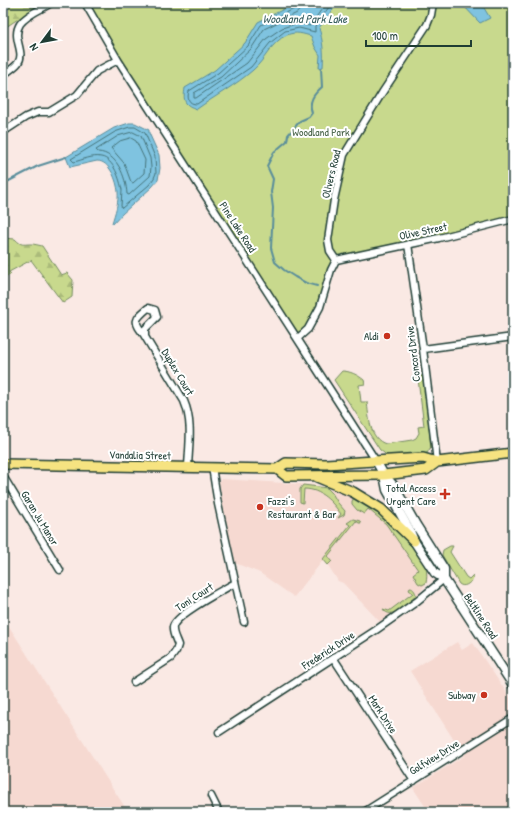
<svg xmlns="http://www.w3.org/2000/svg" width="516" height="815" viewBox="0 0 516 815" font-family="'Patrick Hand',sans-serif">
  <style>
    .built { fill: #f6d9d1 }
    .green { fill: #c8d98d; stroke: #748b60 }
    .forest { fill: url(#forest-firs); stroke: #748b60 }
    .water { fill: #7fc3e0; stroke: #598d9b }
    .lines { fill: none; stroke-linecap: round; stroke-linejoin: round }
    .shore { stroke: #457379; stroke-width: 1 }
    .stream { stroke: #598d9b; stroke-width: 2 }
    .minor-casing { stroke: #1f3d34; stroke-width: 9 }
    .secondary-casing { stroke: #1f3d34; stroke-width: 11 }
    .primary-casing { stroke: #1f3d34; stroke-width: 12 }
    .minor { stroke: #fff; stroke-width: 6 }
    .secondary { stroke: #fff; stroke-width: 8 }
    .primary { stroke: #f6e381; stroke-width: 9 }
    .poi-dot { fill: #c8321e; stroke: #fff; stroke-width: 1.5 }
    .labels { text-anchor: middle; stroke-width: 4; stroke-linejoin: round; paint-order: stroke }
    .park-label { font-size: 11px; fill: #49644a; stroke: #fff }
    .street-label { font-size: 11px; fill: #1f3d34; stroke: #fff }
    .poi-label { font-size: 11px; fill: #1f3d34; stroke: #fff; text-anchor: end }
    .water-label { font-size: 12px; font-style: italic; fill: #375e5f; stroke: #fff }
  </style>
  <defs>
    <pattern id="forest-firs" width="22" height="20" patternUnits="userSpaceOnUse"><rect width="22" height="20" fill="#c8d98d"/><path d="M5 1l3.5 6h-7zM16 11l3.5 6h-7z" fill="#abbb7a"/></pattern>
  </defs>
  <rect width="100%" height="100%" fill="#fae9e4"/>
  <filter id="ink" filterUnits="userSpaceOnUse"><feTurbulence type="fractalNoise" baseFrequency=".025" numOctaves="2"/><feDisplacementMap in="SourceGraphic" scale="8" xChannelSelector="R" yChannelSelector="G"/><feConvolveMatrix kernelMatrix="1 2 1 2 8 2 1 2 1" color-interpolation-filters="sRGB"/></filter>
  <g filter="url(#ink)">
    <path class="built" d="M221 479 315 485 358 498 407 539 426 568 428 576 427 583 417 596 382 624 343 583 338 581 324 559 294 597 260 573 235 563 224 512 219 482Z
      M3 617 128 812H3Z
      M457 642 462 650 473 643 513 702V812H429L413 788 464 756 410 671Z"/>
    <path class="green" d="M85 3H513V217L336 260 308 329 298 338Z
      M342 371C350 371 358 375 364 380L365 384 359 385 361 402H367C369 416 369 439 386 444L412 440 416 438 419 433 418 427 424 426 418 379H413L412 378V376L421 375 424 380 431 447 427 453 424 454 388 456 380 450 334 380Z
      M303 485 327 488 332 493 338 503 345 511 344 515 338 518 341 514C332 502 321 489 304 489L303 503 300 502V489Z
      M354 498C374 500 418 549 426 568 427 573 427 578 426 583L422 585 418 583 413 574 418 570 386 524 368 509 364 514 357 510 352 504V501Z
      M353 519 360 521 361 523H359L356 521 328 556 332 561 328 565 323 559 350 525 347 523Z
      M450 546H453L450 552 466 577 469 579 473 575V579C469 584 464 588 459 584L442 555 443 550Z
      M410 588C414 588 416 593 416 596 408 602 391 622 383 609L389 611 413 593 409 590Z"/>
    <path class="forest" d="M3 3H7L9 6 13 3H42L3 29Z
      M3 238 15 239C22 246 22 244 31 244 34 244 38 245 42 246L61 275 67 273 73 280 72 297 63 303 31 260 9 272 11 274 3 279Z"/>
    <path class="water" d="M294 3H338L319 28C323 41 324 53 323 67L319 68 320 55 315 47 311 36C303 34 296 31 287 35 271 42 266 59 253 70 236 85 215 96 197 109 184 105 183 101 185 88L215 70 245 43 258 22 292 5Z
      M461 3H481L490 18 480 23Z
      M129 123H135L149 130V133L159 155 160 168 158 180 152 187 122 214 113 224 112 223C115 213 119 202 118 192 117 181 110 161 97 161L70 167 66 157 114 128Z"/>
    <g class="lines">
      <path class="shore" d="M297 3 296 6 294 9 261 25 248 46 218 73 189 91C187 98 188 104 197 104L251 67 270 43 285 31 299 28 315 32V26L332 3
        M302 3 301 8 297 13 264 29 251 49 221 77 194 93V98H196L247 63 266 39 282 28 298 23 310 26 326 3
        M130 127H135L145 133 155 157 156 173 154 178 149 185 122 208 121 206C121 201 122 195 122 190 120 180 114 159 101 157 93 155 82 160 74 162L71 159 115 132Z
        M133 132 141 136 150 158 151 167 150 176 129 195 127 194C126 177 117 153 98 152L96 150 118 136Z
        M131 138 136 141 145 160 144 173 133 183 131 182 124 163 111 148 120 141Z"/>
      <path class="stream" d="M3 184 38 166 66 157
        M317 286 306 283 295 277 284 270 275 262 271 248 273 208 271 192 273 179 267 166 274 152 287 141 288 135 300 121 309 117 312 113C308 101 314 94 322 87L321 68"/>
      <g class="minor-casing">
        <path id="minor" d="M85 3 118 60 376 461
          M3 75C8 71 14 68 18 63 26 52 11 38 20 24 27 14 42 9 51 3
          M3 132 26 117 38 112H49L77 95 97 71 118 60
          M408 244 423 349 437 462
          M336 260 330 251 328 240 334 200 344 155 382 93 427 25 431 15 433 3
          M336 260 439 238 513 219
          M148 308 155 310 157 317 145 329V336C133 321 134 320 148 308Z
          M157 317 145 329 144 335 184 401C193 422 189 445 188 467
          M298 338 308 329 320 307 331 270 336 260
          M423 349 513 337
          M212 467 218 504 244 622
          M3 476 60 570
          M334 659 414 781
          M134 682 171 658 176 651 178 645C176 639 172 633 173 627 175 615 223 590 235 583
          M219 732 376 630 416 602 444 579
          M211 796 219 812
          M364 812 513 718"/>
      </g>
      <g class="secondary-casing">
        <path id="secondary" d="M376 461 384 475 394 486 416 525 444 569V579
          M384 475 387 490 410 531 414 541 435 573 444 579 513 685"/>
      </g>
      <g class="primary-casing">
        <path id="primary" d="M3 464 277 469 286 463 326 464 423 458 437 462 513 453
          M277 469 286 476 384 475 426 470 437 462
          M317 477 353 492 381 509 414 541"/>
      </g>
      <use href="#minor" class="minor"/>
      <use href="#secondary" class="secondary"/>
      <use href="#primary" class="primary"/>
    </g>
  </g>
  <g class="poi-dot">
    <circle cx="387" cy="336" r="4"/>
    <path d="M443 488h4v4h4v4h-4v4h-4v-4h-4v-4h4z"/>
    <circle cx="260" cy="507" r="4"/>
    <circle cx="484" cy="695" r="4"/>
  </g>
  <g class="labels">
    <g class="park-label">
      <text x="321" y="136">Woodland Park</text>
    </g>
    <g class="street-label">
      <text transform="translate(331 174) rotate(-76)" y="4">Olivers Road</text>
      <text transform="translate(238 227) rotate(57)" y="4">Pine Lake Road</text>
      <text transform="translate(423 231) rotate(-12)" y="4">Olive Street</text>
      <text transform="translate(413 354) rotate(-97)" y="4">Concord Drive</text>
      <text transform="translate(178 372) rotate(59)" y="4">Duplex Court</text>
      <text transform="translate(140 455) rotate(1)" y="4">Vandalia Street</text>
      <text transform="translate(40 518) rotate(59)" y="4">Garan Ju Manor</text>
      <text transform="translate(194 597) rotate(-33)" y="4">Toni Court</text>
      <text transform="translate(481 616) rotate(57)" y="4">Beltline Road</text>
      <text transform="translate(328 650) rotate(-33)" y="4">Frederick Drive</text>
      <text transform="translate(383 714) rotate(57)" y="4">Mark Drive</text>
      <text transform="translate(434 757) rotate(-32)" y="4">Golfview Drive</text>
    </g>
    <g class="poi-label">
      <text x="379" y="340">Aldi</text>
      <text x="436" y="492">Total Access<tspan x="436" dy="13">Urgent Care</tspan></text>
      <text x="268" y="505" text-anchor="start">Fazzi's<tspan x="268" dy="13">Restaurant &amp; Bar</tspan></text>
      <text x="476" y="699">Subway</text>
    </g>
    <g class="water-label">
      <text x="305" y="23">Woodland Park Lake</text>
    </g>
  </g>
  <rect width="516" height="815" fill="none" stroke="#fff" stroke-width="16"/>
  <rect x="8" y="8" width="500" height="799" fill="none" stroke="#1f3d34" stroke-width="1.5" filter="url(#ink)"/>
  <g transform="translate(42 42) rotate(238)" stroke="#ffffff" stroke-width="3" paint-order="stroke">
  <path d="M0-3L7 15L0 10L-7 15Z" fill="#1f3d34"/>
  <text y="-6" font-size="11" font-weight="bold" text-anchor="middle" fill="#1f3d34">N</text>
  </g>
  <path d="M366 40v6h105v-6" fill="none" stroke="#1f3d34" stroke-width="2"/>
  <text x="372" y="40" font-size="12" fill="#1f3d34" stroke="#ffffff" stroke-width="3" paint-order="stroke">100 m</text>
</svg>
